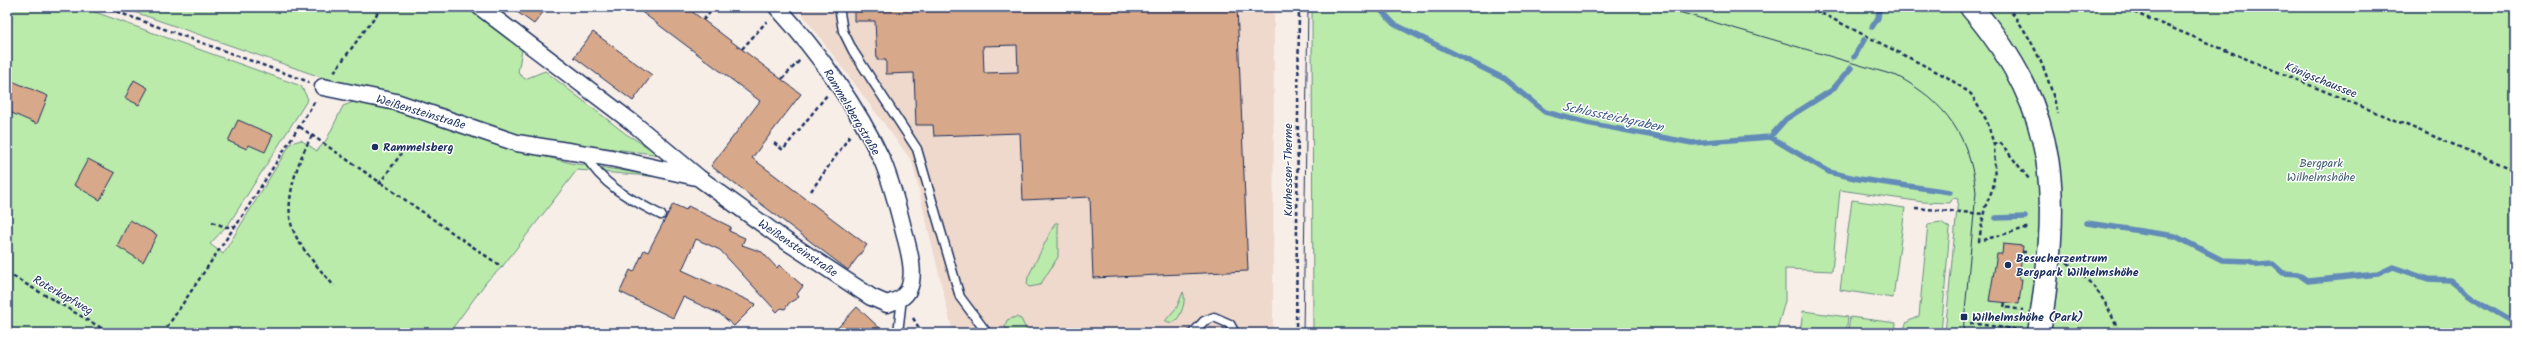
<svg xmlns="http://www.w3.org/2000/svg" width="2522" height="340" viewBox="0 0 2522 340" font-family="Kalam,sans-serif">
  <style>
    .built { fill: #eed9cc }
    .green { fill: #bbebaa; stroke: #6b8d84 }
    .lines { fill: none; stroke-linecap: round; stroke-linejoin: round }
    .stream { stroke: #648bb7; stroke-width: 5.5 }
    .building { fill: #d8a88a; stroke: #1b2f5e; fill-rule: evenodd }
    .service-casing { stroke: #1b2f5e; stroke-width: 11 }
    .minor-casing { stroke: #1b2f5e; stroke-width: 19 }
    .secondary-casing { stroke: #1b2f5e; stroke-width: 25 }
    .path { stroke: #1b2f5e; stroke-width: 2.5; stroke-dasharray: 4 3; stroke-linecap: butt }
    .service { stroke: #fff; stroke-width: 8 }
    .minor { stroke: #fff; stroke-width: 16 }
    .secondary { stroke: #fff; stroke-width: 22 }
    .tram { stroke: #1b2f5e; stroke-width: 1 }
    .poi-dot { fill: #1b2f5e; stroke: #fff; stroke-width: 1.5 }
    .labels { text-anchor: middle; stroke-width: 3; stroke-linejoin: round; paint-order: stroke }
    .street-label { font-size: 12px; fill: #1b2f5e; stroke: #fff }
    .poi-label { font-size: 12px; font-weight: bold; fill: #1b2f5e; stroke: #fff; text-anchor: start }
    .park-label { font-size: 12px; fill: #435e71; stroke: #fff }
    .water-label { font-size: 13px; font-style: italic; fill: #405d8a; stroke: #fff }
  </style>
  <rect width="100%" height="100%" fill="#f7eee8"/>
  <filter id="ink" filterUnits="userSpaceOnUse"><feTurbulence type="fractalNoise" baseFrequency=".025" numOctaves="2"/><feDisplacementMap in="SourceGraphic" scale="8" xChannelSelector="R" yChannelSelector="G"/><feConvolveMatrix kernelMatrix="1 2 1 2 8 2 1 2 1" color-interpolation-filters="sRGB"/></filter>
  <g filter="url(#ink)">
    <path class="built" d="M797 7H1274L1273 333H953L912 161Z"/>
    <path class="green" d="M7 7H81L301 86 308 99 230 222 210 244 223 254 291 143 301 140 317 151 327 139 343 106 356 101 403 111 527 152 571 163 673 178 577 170 502 267 487 281 449 333H7Z
      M120 7H464L475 9 522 49 518 73 525 79 545 71 626 134 661 155 519 137 315 75Z
      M1312 7H2515V333H1945L1958 199 1953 198 1950 203 1923 202 1840 190 1832 271 1785 269V301L1776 333H1313Z
      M1852 200 1905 208 1893 298 1840 290Z
      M1941 222 1950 228 1941 333H1902L1907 322 1919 316 1928 224Z
      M1055 223H1058V257L1040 285 1029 287 1027 285 1028 277Z
      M1183 292C1187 300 1181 318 1173 323L1165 321 1177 307Z
      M1803 311 1848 317 1846 333H1800Z
      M1016 317 1021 319 1028 333C1019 333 1011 335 1005 327L1007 320Z
      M1850 317 1896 323 1895 333H1848Z"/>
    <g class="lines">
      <path class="stream" d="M1378 7 1394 24 1503 78 1545 112 1587 123 1692 143 1770 137 1786 119 1832 90 1851 68
        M1872 27 1878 18 1879 10 1884 7
        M1854 57 1864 40
        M1770 137 1829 172 1859 179 1950 192
        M1996 218 2025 217
        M2087 223 2175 236 2222 260 2249 261 2259 265 2273 264 2283 273 2298 274 2308 281 2378 274 2393 267 2428 279 2450 280C2469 297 2492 310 2515 323"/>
    </g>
    <path class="building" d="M510 7H547L534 24Z
      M635 7H686L801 94 752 158 867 245 848 270 711 166 760 101Z
      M854 7H1237L1248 271 1093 278 1090 197 1023 200 1020 133 934 136 933 125H916L914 73 886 74V60H877L875 21H854ZM1017 45 1018 72 984 73 983 46Z
      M593 32 652 75 633 101 574 57Z
      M7 79 48 96 37 124 7 111Z
      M134 80 148 88 139 105 125 98Z
      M238 120 273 135 265 152 249 145 247 149 228 141Z
      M88 159 115 173 100 200 74 185Z
      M673 204 686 210 688 206 731 227 729 231 745 238 742 245 762 252 777 268 779 265 803 286 797 294 799 297 789 303 785 309 781 308 777 312 720 250 696 239 682 270 756 304 734 326 720 314 683 297 673 318 620 292 630 270 634 272 644 250 648 252Z
      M130 220 157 235 143 262 117 246Z
      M2003 244 2023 246 2019 279H2022L2019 304 1989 301 1997 254H2002Z
      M857 307 885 333H833Z"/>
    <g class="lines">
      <g class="service-casing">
        <path id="service" d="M839 7 843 31 853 51 917 149 960 297 987 333
          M585 155C603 186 630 199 661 215
          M898 333 902 298
          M1193 333 1204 321 1214 317 1230 324 1235 333"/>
      </g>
      <g class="minor-casing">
        <path id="minor" d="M480 7 633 123 699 178 786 241 871 297 887 304C891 302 897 301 901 298 920 286 909 250 904 232 898 208 892 183 882 160 857 106 817 51 777 7
          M323 87 396 102 517 143 611 158 696 177"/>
      </g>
      <g class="secondary-casing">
        <path id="secondary" d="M1971 7C2064 116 2059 199 2039 333"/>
      </g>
      <path class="path" d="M104 7 309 82
        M1809 7 1947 77 1971 94 1975 101 1987 121 1994 145 1995 168 1993 188 1985 207 1979 241 2030 227
        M2007 7C2033 37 2049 76 2058 114
        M2121 7 2515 170
        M703 20 715 7
        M742 49 767 21
        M334 72 382 7
        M782 79 801 59
        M300 127 502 267
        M312 136C299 157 285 197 291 223 296 245 320 269 334 286
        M774 143 783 150 827 95
        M1994 145 2000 142 2029 179
        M379 184 401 154
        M811 191 850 136
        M1915 208 1984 214
        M212 222 226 227 236 226 315 101
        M2022 252H2030
        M2067 262C2096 286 2105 297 2119 333
        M7 273 110 333
        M2005 303 2004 307 2023 310
        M913 318 922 333
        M1970 323 2020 330
        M163 333 235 226
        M1296 333 1299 7
        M2064 333C2082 327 2100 333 2119 333 2137 333 2153 330 2171 333"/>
      <use href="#service" class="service"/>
      <use href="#minor" class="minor"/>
      <use href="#secondary" class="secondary"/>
      <path class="tram" d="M1662 7 1897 76C1946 102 1970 137 1976 192L1963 333
        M1303 333 1308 7"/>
    </g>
  </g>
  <g class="poi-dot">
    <circle cx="375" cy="147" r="4"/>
    <circle cx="2008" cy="265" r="4"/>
    <rect x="1960" y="313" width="8" height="8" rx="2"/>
  </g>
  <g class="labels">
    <g class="street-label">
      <text transform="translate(2321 80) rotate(22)" y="4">Königschaussee</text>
      <text transform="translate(421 112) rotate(17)" y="4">Weißensteinstraße</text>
      <text transform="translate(852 112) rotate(59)" y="4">Rammelsbergstraße</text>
      <text transform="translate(1288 170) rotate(-90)" y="4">Kurhessen-Therme</text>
      <text transform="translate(798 248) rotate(34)" y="4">Weißensteinstraße</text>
      <text transform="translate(63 295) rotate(30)" y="4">Roterkopfweg</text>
    </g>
    <g class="poi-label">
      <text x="383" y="151">Rammelsberg</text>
      <text x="2016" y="262">Besucherzentrum<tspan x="2016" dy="14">Bergpark Wilhelmshöhe</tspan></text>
      <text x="1972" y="321">Wilhelmshöhe (Park)</text>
    </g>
    <g class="park-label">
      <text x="2321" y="167">Bergpark<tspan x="2321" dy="14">Wilhelmshöhe</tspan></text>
    </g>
    <g class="water-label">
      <text transform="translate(1613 116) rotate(12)" y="5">Schlossteichgraben</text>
    </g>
  </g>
  <rect width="2522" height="340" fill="none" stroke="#fff" stroke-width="24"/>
  <rect x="12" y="12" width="2498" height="316" fill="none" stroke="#1b2f5e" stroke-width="1.5" filter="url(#ink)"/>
</svg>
